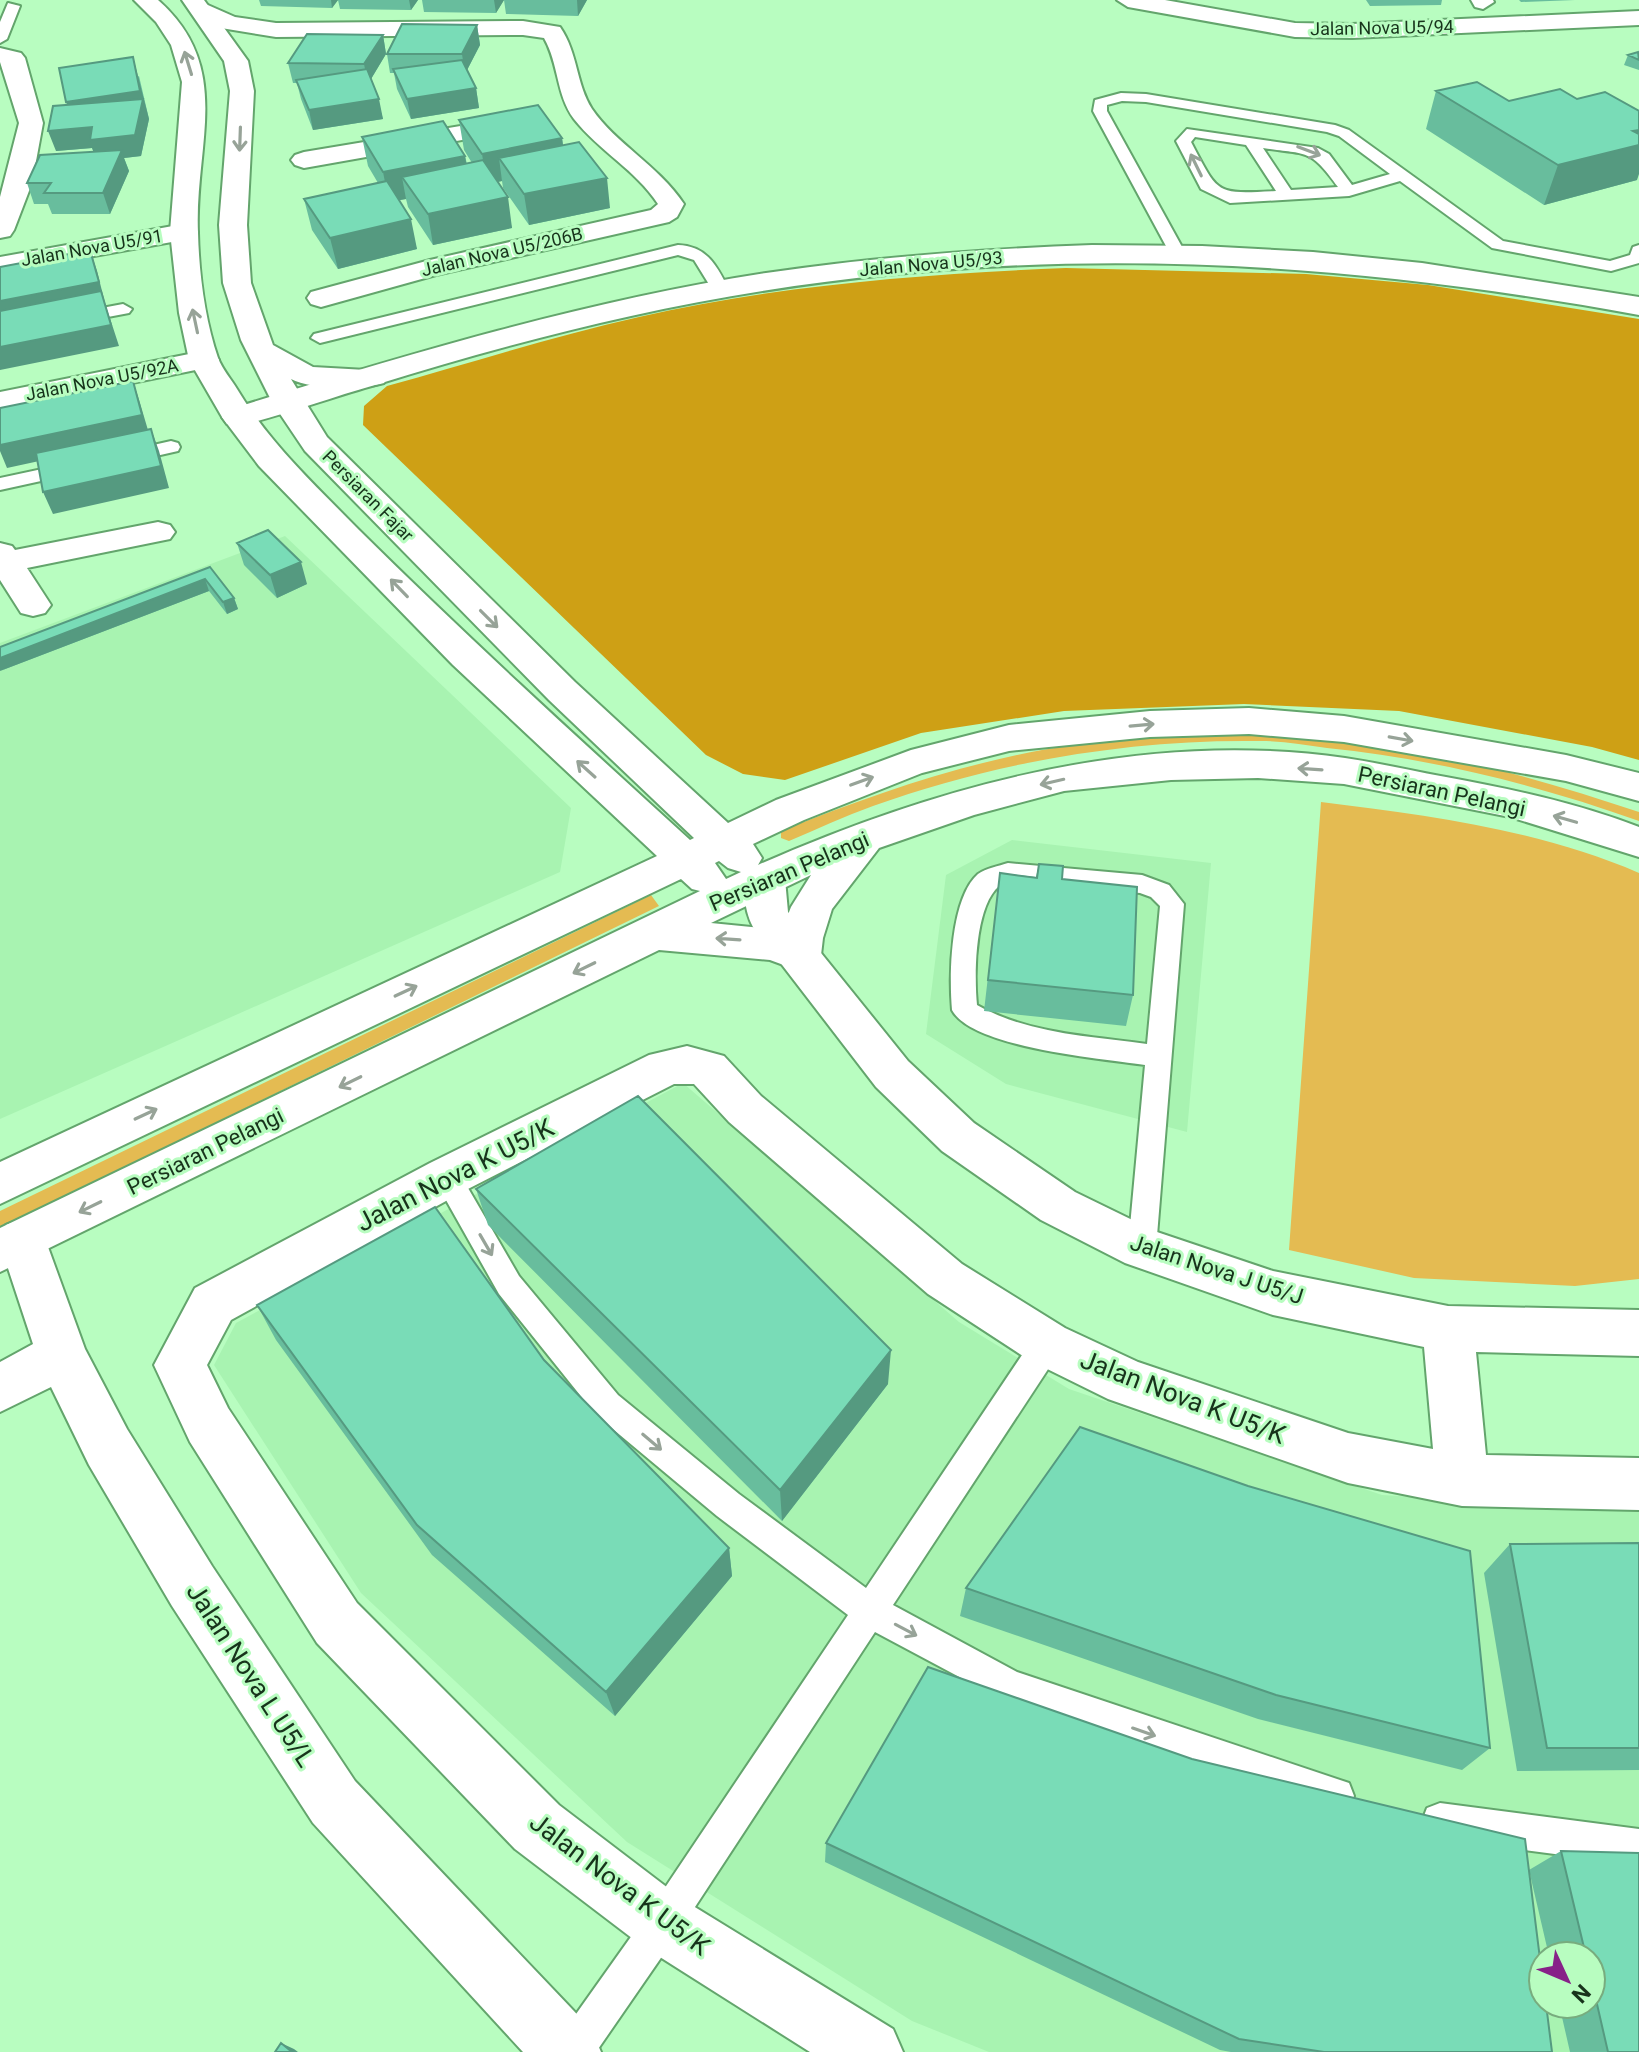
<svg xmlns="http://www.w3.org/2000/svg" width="1639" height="2052" viewBox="0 0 1639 2052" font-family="Roboto,sans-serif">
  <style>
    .built { fill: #a8f3b1; fill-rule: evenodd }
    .green { fill: #e4bb52 }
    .forest { fill: #cea015 }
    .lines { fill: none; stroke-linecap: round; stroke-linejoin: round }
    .lane-casing { stroke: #63a56c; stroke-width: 4 }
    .street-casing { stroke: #63a56c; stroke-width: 4 }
    .secondary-casing { stroke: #63a56c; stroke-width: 4 }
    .lane { fill: #fff; fill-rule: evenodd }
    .street { fill: #fff; fill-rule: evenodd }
    .secondary { fill: #fff; fill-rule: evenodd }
    .wall { fill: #68bd9d }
    .shaded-wall { fill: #559a80 }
    .building { fill: #79dcb7; stroke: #559a80; stroke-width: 2 }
    .oneway { stroke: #97a398 }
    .labels { text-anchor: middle; stroke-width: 6; stroke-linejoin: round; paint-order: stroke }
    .far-street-label { font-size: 18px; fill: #17331b; stroke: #b8fdc0 }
    .street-label { font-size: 22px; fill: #17331b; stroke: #b8fdc0 }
    .near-street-label { font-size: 26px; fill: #17331b; stroke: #b8fdc0 }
  </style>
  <rect width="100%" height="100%" fill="#b8fdc0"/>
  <path class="built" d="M285 536 571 808 560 872 0 1119V643Z
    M1012 840 1211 863 1187 1132 1006 1084 926 1034 946 875Z
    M683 1083 959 1322 1069 1389 1382 1495 1639 1511V2052H989L912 2021 627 1842 361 1593 214 1365 236 1323ZM1543 1956H1591V2004H1543Z"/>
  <path class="green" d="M1260 735C1295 738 1330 738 1365 743 1458 756 1549 782 1639 812V821C1538 785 1434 759 1327 748 1305 745 1282 741 1260 741 1130 739 995 762 873 806 845 816 817 829 789 841L781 838V831C866 797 951 767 1042 750 1114 737 1187 736 1260 735Z
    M1321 802C1427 815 1540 830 1639 873V1279L1575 1286 1414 1278 1289 1250Z
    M651 895 659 906 0 1228V1211Z"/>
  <path class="forest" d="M1066 268 1306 274 1428 285 1639 319V760L1592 747 1399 711 1244 704 1064 711 921 733 785 780 743 774 706 755 363 425 364 406 387 386C471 363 554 336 639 317 779 285 924 274 1066 268Z"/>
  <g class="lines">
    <g class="lane-casing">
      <path id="lane" d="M8 3 20 6 7 39 0 43V22Z
        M1121 93 1146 94 1335 125 1349 130 1503 241 1610 261 1630 255 1633 247 1639 245V263L1611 271 1492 248 1400 181 1349 196 1230 203 1201 189 1176 141 1187 129 1318 148 1329 154 1352 185 1390 174 1339 136 1327 132 1146 102 1122 101 1107 105V111L1187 256 1185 259H1173L1093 111 1095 100ZM1195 137 1246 145 1276 191C1215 194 1219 195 1191 142ZM1263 148C1308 155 1310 148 1338 187L1291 190Z
        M678 245C707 246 717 266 729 290L727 294H715L694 260 678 255 320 343 311 338 314 334Z
        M123 304 132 309 129 313 76 323 67 318 70 314Z
        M171 441 178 443 180 447 178 451 125 463 116 457 118 453Z
        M75 462 85 468 82 472 0 490V478Z
        M1008 863 1142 875 1169 885 1184 904 1156 1248 1152 1257 1142 1261 1132 1257 1128 1248 1145 1065C1104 1059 972 1048 952 1010 949 976 950 899 978 874 986 868 999 866 1008 863ZM1008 881 1140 893 1151 897 1160 906 1147 1044C1089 1036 1029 1034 977 1005 974 974 974 892 1008 881Z
        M447 1165 457 1169 519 1276 618 1395 739 1494 866 1588 1036 1334 1047 1330 1058 1334 1062 1344 1058 1354 893 1605 1017 1672 1349 1783 1354 1796 1349 1809 1336 1814 1010 1704 875 1632 676 1936 596 2052H554L559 2038 650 1910 848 1615 717 1516 596 1415 499 1294 433 1177 437 1169Z
        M1440 1803 1639 1829V1865L1440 1839 1427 1834 1422 1821 1427 1808Z"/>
    </g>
    <g class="street-casing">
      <path id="street" d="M1471 0H1493L1494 2 1483 9 1475 7Z
        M201 2 235 17 276 23 523 21 560 27C578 53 576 84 592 109 616 144 658 165 684 204L677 217 669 222 436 275 321 307 311 304 307 298 311 292 430 260 651 210 658 204C636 170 599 151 574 119 556 95 559 64 544 38L523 35 276 37 221 28 190 9Z
        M0 48 21 53 25 58 43 123 32 183 14 230 10 236 0 238V197L19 123 0 62Z
        M520 116 529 118 532 123 529 128 304 168 295 165 291 160 295 155 304 152Z
        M184 224 194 226 198 232 194 238 0 273V257Z
        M1092 245 1202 246 1313 252 1422 263 1639 297V315C1295 252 975 240 631 316 544 335 459 359 375 385 329 398 284 415 238 426L227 424 222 417 227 410C404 356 583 301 766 273 875 257 982 249 1092 245Z
        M204 351 215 354 219 360 215 366 0 410V392Z
        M158 522 170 525 175 532 170 539 27 568 51 605 45 613 33 616 21 613 0 580V543L12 546 15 550Z
        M765 864 779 868 785 879 788 912 908 1061 974 1123 1075 1192 1157 1232 1273 1271 1448 1306 1639 1310V1356L1476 1352 1486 1455 1639 1458V1510L1462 1506 1348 1483 1108 1399 1029 1360 928 1294 729 1122 694 1084H674L464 1191 231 1320 207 1365 228 1408 357 1603 559 1805 685 1901 893 2029 903 2052H810L641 1945 515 1849 317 1643 190 1442 154 1365 195 1288 430 1163 649 1055 687 1046 724 1056 761 1096 962 1264 1065 1328 1138 1362 1348 1433 1433 1449 1424 1347 1273 1315 1125 1263 1041 1220 942 1151 876 1087 753 927C744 910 741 885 751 868Z
        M23 1219 40 1225 85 1349 127 1429 212 1566 355 1781 591 2029 601 2052H523L313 1823 172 1606 89 1465 51 1387 0 1412V1362L33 1344 0 1244 6 1225Z"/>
    </g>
    <g class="secondary-casing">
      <path id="secondary" d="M134 0H158C235 68 194 146 198 233 199 273 205 320 218 358 222 369 231 379 237 389 270 444 315 485 359 530 467 637 578 738 690 840L694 838 549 700 305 451 272 402 241 340 223 283 219 225 230 91 224 61 182 0H204L248 61 254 91 247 225 251 283 273 345 313 367 384 371 388 377 384 383C363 389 310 390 291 379L327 437 575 682 728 823 776 800 911 750 1009 725 1150 711 1249 708 1344 716 1566 755 1639 773V801L1566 781 1344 742 1249 734 1150 737 1009 751 922 773 804 820 753 844 762 858 758 865C941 784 1145 729 1345 758 1379 763 1413 771 1446 777 1511 789 1577 803 1639 827V857L1510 817 1344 784 1258 778 1171 780 1064 791 974 815 879 848 832 909 823 938 821 955 815 966 800 971 770 960 659 950 0 1272V1228L700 891 692 889 681 879 0 1204V1162L657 856 453 665 259 466 222 417 189 360 179 313 170 232 182 82 171 45 156 22ZM719 861 728 868 741 872 726 879 715 863ZM811 875 791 907 782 930 711 923Z
        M1117 0H1165L1295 23 1352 24 1639 11V25L1352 38 1295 37 1128 7Z"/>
    </g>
    <use href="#lane" class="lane"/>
    <use href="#street" class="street"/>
    <use href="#secondary" class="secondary"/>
  </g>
  <path class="wall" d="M259 0H418L411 10 340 9 338 0 332 8 261 6Z
    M422 0H504L496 13 424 12Z
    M504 0H587L578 16 506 14Z
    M1366 0H1442L1441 5 1370 6Z
    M1519 0H1575L1521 2Z
    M477 25 480 45 467 70 476 88 479 108 411 119 397 89 394 73H390L387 54Z
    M383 35 386 54 371 79 383 119 313 130 301 99 297 83H293L288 63Z
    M1639 52V70L1624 65 1628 55Z
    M139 76 149 119 141 156 124 158 129 171 110 214H52L48 204H34L27 183 94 152 92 148 56 151 67 105Z
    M1436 91 1509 101 1577 99 1637 180 1544 205 1426 129Z
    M459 120 562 138 563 145 610 208 529 225 503 188 502 181 498 182 512 228 433 245 408 207 406 199 399 200 417 249 338 269 312 230 304 199 378 183 368 166 362 137 465 156 467 164 472 163 464 150Z
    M237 543 307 584 277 598 244 565Z
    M210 567 234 598 238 609 227 614 209 591 0 671Z
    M1039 864 1062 879 1133 995 1126 1026 984 1011 1000 873 1036 877Z
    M476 1189 888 1384 782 1521 488 1225Z
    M257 1305 544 1360 729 1548 732 1576 615 1716 432 1555 276 1340Z
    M1639 1543V1770L1517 1771 1484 1573 1510 1544Z
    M966 1588 1490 1748 1462 1770 1258 1719 960 1616Z
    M826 1843 1552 2052H1231L1220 2050 825 1862Z
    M1561 1851 1639 2052H1570L1559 2004H1591V1956H1549L1529 1870Z"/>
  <path class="shaded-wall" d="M331 0H338L332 8Z
    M409 0H418L411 10Z
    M494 0H504L496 13Z
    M577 0H587L578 16Z
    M477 25 480 45 465 74 462 54Z
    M383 35 386 54 368 84 364 64Z
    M133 57 149 119 141 156 124 158 129 171 110 214 103 193 97 161 92 148 56 151 48 131 92 127 135 135 73 122 66 102Z
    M476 88 479 108 411 119 407 99Z
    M379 99 383 119 313 130 309 110Z
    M1639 130V174L1637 180 1544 205 1558 165Z
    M562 138 566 168 499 158 502 181 487 184 482 154Z
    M465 156 470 186 402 177 406 199 389 202 383 172Z
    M607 178 610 208 529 225 524 194Z
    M508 197 512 228 433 245 428 214Z
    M411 219 417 249 338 269 330 238Z
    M90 250 97 271 105 303 119 346 0 370V301Z
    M133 381 140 403 150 437 7 468 0 451V445Z
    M151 429 159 451 169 488 53 514 43 492Z
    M301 562 307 584 277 598 270 575Z
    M205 579 209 591 0 671V658Z
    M234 598 238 609 227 614 223 602Z
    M891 1350 888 1384 782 1521 780 1490Z
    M729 1548 732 1576 615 1716 606 1692Z
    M281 2043 294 2049 298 2052H292Z"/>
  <path class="building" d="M402 24 477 25 462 54H387Z
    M307 34 383 35 364 64 288 63Z
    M1638 52 1639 60 1628 55Z
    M133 57 140 91 66 102 59 68Z
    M462 60 476 88 407 99 393 69Z
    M367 69 379 99 309 110 296 80Z
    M1477 82 1509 101 1560 89 1577 99 1605 92 1639 111V130L1633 131 1639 134V145L1558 165 1436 91Z
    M143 99 135 135 90 140 92 127 48 131 53 106Z
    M538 105 562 138 482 154 459 120Z
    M443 121 465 156 383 172 362 137Z
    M579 142 607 178 524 194 499 158Z
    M122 150 103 193H44L51 183H27L40 155Z
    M483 160 508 197 428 214 402 177Z
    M387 181 411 219 330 238 304 199Z
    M90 250 99 282 0 301V267Z
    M101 291 111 325 0 347V311Z
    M133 381 142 415 0 445V408Z
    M151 429 161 466 43 492 36 453Z
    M268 530 301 562 270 575 237 543Z
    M210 567 234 598 223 602 205 579 0 658V647Z
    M1039 864 1063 866 1062 879 1137 887 1133 995 988 980 1000 873 1037 878Z
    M638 1096 891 1350 780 1490 476 1189Z
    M435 1207 544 1360 729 1548 606 1692 417 1525 257 1305Z
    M1080 1427 1248 1486 1470 1551 1490 1748 1276 1695 966 1588Z
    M1639 1543V1748H1547L1510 1544Z
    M928 1667 1192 1759 1525 1839 1543 1983V2004H1546L1552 2052H1324L1239 2039 826 1843Z
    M1561 1851 1639 1853V2052H1608L1591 1978V1956H1586Z
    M281 2043 292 2052H275Z"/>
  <defs><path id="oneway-shaft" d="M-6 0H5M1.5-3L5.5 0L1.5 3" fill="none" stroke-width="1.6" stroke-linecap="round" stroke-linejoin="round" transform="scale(2)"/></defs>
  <g class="oneway">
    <use href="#oneway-shaft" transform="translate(188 63) rotate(-107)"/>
    <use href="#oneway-shaft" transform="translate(240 139) rotate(92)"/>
    <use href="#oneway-shaft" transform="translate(1309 151) rotate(21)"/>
    <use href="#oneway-shaft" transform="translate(1196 165) rotate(-116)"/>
    <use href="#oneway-shaft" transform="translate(195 321) rotate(-102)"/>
    <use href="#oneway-shaft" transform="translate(399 588) rotate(-134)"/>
    <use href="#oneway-shaft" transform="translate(489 619) rotate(45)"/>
    <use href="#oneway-shaft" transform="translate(1142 725) rotate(-5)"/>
    <use href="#oneway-shaft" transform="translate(1401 739) rotate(10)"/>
    <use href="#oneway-shaft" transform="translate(586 769) rotate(-138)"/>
    <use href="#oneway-shaft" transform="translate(1310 769) rotate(-176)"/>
    <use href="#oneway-shaft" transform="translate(862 781) rotate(-20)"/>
    <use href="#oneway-shaft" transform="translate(1052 782) rotate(167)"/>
    <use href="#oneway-shaft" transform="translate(1565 819) rotate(-164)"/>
    <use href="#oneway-shaft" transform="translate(728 939) rotate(-176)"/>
    <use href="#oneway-shaft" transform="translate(584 968) rotate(154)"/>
    <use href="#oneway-shaft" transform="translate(406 991) rotate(-25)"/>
    <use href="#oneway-shaft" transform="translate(350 1082) rotate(154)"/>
    <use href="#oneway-shaft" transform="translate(146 1114) rotate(-25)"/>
    <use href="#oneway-shaft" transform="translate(90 1207) rotate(154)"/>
    <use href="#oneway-shaft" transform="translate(486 1245) rotate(60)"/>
    <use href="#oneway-shaft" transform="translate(652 1442) rotate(40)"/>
    <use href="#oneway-shaft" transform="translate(906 1630) rotate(28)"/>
    <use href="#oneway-shaft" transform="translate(1144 1732) rotate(19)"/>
  </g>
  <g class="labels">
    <g class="far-street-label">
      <text transform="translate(1382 28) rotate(-1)" y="6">Jalan Nova U5/94</text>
      <text transform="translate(92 248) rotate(-10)" y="6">Jalan Nova U5/91</text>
      <text transform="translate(502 252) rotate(-13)" y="6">Jalan Nova U5/206B</text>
      <text transform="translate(931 264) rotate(-5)" y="6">Jalan Nova U5/93</text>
      <text transform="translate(102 380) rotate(-11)" y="6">Jalan Nova U5/92A</text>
      <text transform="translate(368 496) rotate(45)" y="6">Persiaran Fajar</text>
    </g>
    <g class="street-label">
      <text transform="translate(1442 791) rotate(12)" y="8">Persiaran Pelangi</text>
      <text transform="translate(789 871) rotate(-23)" y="8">Persiaran Pelangi</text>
      <text transform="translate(205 1151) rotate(-26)" y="8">Persiaran Pelangi</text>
      <text transform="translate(1217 1269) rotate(18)" y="8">Jalan Nova J U5/J</text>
    </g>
    <g class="near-street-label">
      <text transform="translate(455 1175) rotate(-27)" y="9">Jalan Nova K U5/K</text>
      <text transform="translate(1183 1397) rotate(21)" y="9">Jalan Nova K U5/K</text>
      <text transform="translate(251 1675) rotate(57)" y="9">Jalan Nova L U5/L</text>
      <text transform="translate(620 1884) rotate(37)" y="9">Jalan Nova K U5/K</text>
    </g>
  </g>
  <g transform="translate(1567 1980) rotate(134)"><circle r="38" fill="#b8fdc0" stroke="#78ac7e" stroke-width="2"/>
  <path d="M0-6L14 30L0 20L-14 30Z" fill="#872188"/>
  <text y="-12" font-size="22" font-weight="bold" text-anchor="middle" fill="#17331b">N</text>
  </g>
</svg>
